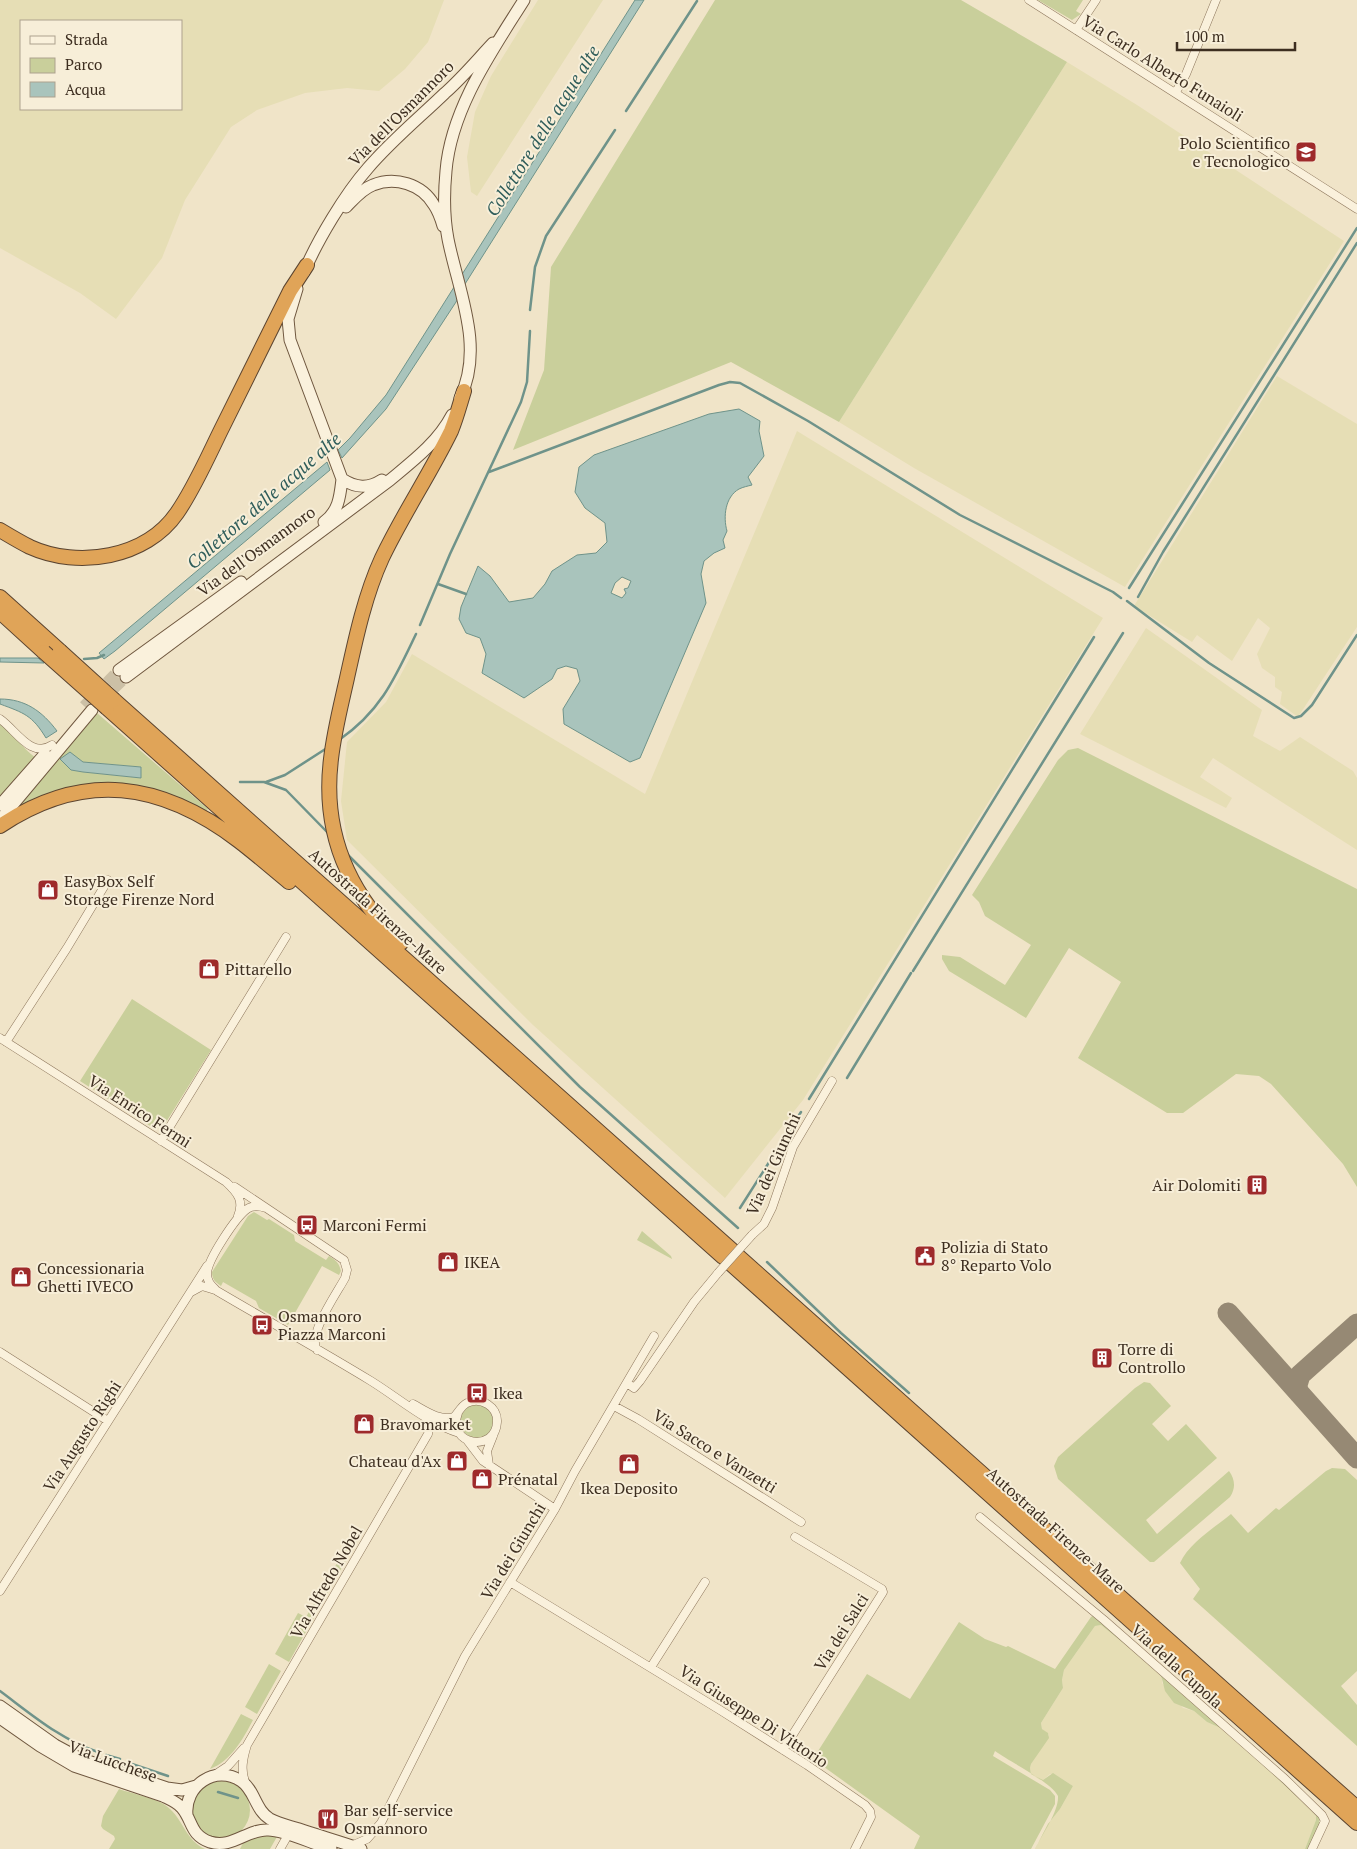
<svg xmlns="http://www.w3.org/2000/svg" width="1357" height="1849" viewBox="0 0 1357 1849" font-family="'PT Serif',serif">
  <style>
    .farmland { fill: #e6deb5; fill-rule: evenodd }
    .green { fill: #c9cf9b; fill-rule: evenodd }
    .water { fill: #a9c4bc; stroke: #6f938a; fill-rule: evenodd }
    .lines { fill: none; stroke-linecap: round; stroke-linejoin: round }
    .stream { stroke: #6f938a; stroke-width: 2.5 }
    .taxiway { stroke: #968974; stroke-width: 21 }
    .secondary-tunnel { stroke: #ccc0a6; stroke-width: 11; stroke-dasharray: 11 5.5; stroke-linecap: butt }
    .street-casing { stroke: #8d765c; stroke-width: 9 }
    .secondary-casing { stroke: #6f573f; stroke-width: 13 }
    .highway-casing { stroke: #5b4430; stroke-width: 16 }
    .street { stroke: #faf1dc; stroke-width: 8 }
    .secondary { stroke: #faf1dc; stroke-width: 11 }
    .highway { stroke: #e0a458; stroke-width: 14 }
    .street-bridge-casing { stroke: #8d765c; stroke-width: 9; stroke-linecap: butt }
    .highway-bridge-casing { stroke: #5b4430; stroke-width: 16; stroke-linecap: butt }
    .street-bridge { stroke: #faf1dc; stroke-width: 8 }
    .highway-bridge { stroke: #e0a458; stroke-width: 14 }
    .labels { text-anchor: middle; stroke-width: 4; stroke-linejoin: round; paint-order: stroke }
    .street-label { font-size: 16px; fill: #3d2e20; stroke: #f7eed8 }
    .poi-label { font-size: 16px; fill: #3d2e20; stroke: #f7eed8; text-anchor: start }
    .water-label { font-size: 18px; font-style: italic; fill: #2f5d5a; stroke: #f7eed8 }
  </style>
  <rect width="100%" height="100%" fill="#f0e4c8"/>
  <path class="farmland" d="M0 0H444L428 42 405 69 379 91 347 88 305 93 257 110 231 127 185 200 162 258 116 319 80 293 0 248ZM21 21H181V109H21Z
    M538 0H603L477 196 471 192 467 157 475 112 491 76Z
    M1067 62 1137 105 1344 241 1125 587 914 468 839 422Z
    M1277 376 1357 424V627L1298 717 1280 704 1282 692 1275 687V677L1262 668 1257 654 1270 628 1258 618 1232 661 1197 635 1192 642 1134 606Z
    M797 431 1103 618 803 1100 725 1198 533 1025 347 840 341 801 347 742 386 702 412 654 645 794Z
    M1146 628 1262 710 1253 736 1280 751 1300 737 1353 771 1357 778V850L1213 758 1200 777 1232 798 1226 808 1080 734Z
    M1101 1625 1159 1672 1162 1679V1683L1183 1708 1194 1711 1207 1722 1225 1730 1309 1808 1316 1816V1820L1305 1849H1035L1048 1824 1060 1809 1073 1786 1056 1775 1050 1774 1043 1780H1040L1031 1774 1030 1768 1031 1764 1049 1735 1042 1729 1041 1723 1063 1688 1062 1680 1064 1670 1095 1626Z"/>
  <path class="green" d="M715 0H961L1067 62 839 422 731 362 513 450 544 370 551 267Z
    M1038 0H1083L1076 11 1081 14 1072 20Z
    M97 713 208 809 205 812 142 789 18 809 16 808ZM73 755 83 762 141 767V778L83 772 71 770Z
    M0 722C13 733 22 748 36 758L0 799Z
    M1078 748 1357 889V1187L1343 1164 1271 1084 1259 1076 1236 1074 1183 1113H1167L1078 1058 1121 982 1069 948 1026 1018 949 971 942 959V955L960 957 1005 985 1031 945 985 916 979 902 972 895 1058 760 1068 750Z
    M132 999 211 1050 163 1127 155 1129 80 1081Z
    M254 1212 267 1220 269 1219 294 1235 295 1241 326 1260 329 1256C336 1260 339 1263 341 1271L339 1275 322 1266 288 1325 259 1308 256 1301 223 1282 221 1286C215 1282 212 1279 212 1272L248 1216Z
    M642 1231 671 1256 672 1259 637 1240Z
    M1144 1382 1150 1383 1171 1406 1152 1424 1167 1440 1168 1441 1186 1424 1217 1458 1146 1520 1157 1534 1229 1471C1235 1479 1236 1488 1230 1497L1154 1562H1150L1058 1479 1054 1466 1058 1457 1135 1388Z
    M460 1421a17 17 0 1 1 34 0a17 17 0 1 1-34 0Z
    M1332 1468 1345 1469 1357 1480V1671L1341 1686 1357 1705V1746L1193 1599 1200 1589 1180 1563C1189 1543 1214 1528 1231 1514L1248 1533 1276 1508 1279 1510 1326 1471Z
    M355 1532 360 1535 289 1662 275 1654 298 1613 306 1617Z
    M1094 1615 1297 1793C1324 1821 1325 1813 1309 1849H1305L1316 1820V1816L1309 1808 1225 1730 1207 1722 1194 1711 1174 1703 1165 1691 1162 1679 1159 1672 1101 1625 1095 1626 1064 1670 1062 1680 1063 1688 1041 1723 1042 1729 1048 1733 1049 1738 1031 1764 1030 1768 1031 1774 1043 1780 1053 1773 1073 1786 1060 1809 1048 1824 1035 1849C1042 1835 1059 1811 1058 1796 1051 1782 1010 1762 995 1751L993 1756 1050 1790 1055 1796V1804L1031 1849H914L920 1836 813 1759 867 1674 910 1699 959 1622 985 1639 1006 1647 1008 1646 1055 1669 1091 1617Z
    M269 1664 281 1671 257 1714 245 1707Z
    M241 1714 253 1720C243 1739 231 1761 210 1769Z
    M192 1810a29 29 0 1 1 58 0a29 29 0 1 1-58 0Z
    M119 1789C133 1794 161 1799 170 1809 184 1822 186 1840 205 1849H109L115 1839 114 1836 103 1829 101 1826 103 1816Z
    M251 1835H278L270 1849H240L244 1841Z"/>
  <path class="water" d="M635 0H644L465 284 456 302 386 409 342 458 338 450 350 438 386 395Z
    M739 409 760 421 759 431 764 456 748 477 752 485C748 486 743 487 739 489 725 497 723 517 727 531L723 540 725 548 714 553 704 561 701 574 706 603 640 758 630 762 564 724 563 709 580 681 577 669 566 666 557 669 552 679 524 698 482 673 486 654 480 638 466 633 459 619 461 607 478 566 490 576 509 602 533 598 545 584 552 571 577 555 596 553 607 542 605 523 585 508 575 492 579 467 594 455 709 414ZM622 577 631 581 628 588 624 589 626 593 622 598 611 593 615 583Z
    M327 462 330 470 115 651 104 659 99 653Z
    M0 658H38L44 663 0 662Z
    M0 699C25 699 42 711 57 731L46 738C32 715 24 713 0 704Z
    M70 752 83 762 141 767V778L83 772 71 770 60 759Z"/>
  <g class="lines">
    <path class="stream" d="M626 111 697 1
      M530 310 535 267 546 236 615 130
      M489 472 719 385 730 382 740 383 808 421 960 515 1113 592 1121 598
      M438 584 466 594
      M1129 588 1357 228
      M1138 597 1163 552 1357 243
      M1127 601 1209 663 1294 718 1301 716 1312 705 1357 635
      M420 625 450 554 521 402 527 382 530 331
      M84 659 97 658 104 655
      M339 740C381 711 395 678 416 634
      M240 782H264L286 790 328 833
      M266 782 285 775 327 748
      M346 853 580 1087 738 1228
      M913 971 1123 633
      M847 1078 911 973
      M809 1099 1094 637
      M740 1208 801 1112
      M767 1262 841 1333 909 1393
      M0 1691C31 1714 61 1740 98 1752
      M106 1755 120 1759
      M129 1763 168 1776
      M218 1792 238 1798"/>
    <path class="taxiway" d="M1228 1313 1357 1458
      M1298 1392 1297 1385 1300 1375 1357 1324"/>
    <path class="secondary-tunnel" d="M102 700 126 677
      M84 706 119 670"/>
    <g class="street-casing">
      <path id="street" d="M1029 0 1357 209
        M1076 30 1096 0
        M1176 92 1186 74 1216 0
        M0 719C16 730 31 759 52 745
        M0 1038 226 1182C238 1193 244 1201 238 1216
        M6 1042 67 948 108 880
        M161 1141 286 937
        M235 1187 344 1260 347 1270 345 1278C337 1293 307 1335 317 1350
        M266 1208C260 1206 253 1205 247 1209 236 1217 207 1260 207 1274 207 1282 212 1286 217 1291 268 1321 320 1350 371 1381 400 1399 427 1423 459 1433
        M752 1235 764 1224 772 1208 793 1147 832 1081
        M191 1292 202 1286 215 1290
        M0 1352 108 1421
        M627 1383 634 1388 640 1381 694 1302 718 1273
        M413 1404C426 1411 439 1421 454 1417 459 1412 461 1406 467 1403 481 1396 498 1407 497 1422 496 1453 446 1446 458 1413
        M614 1406 638 1419 801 1522
        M467 1440 483 1461 555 1509
        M489 1465 487 1451 493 1436
        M980 1517 1104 1620 1285 1779 1322 1815 1325 1821 1312 1849
        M510 1582 720 1710 807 1765 865 1805 870 1811 871 1817 855 1849
        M0 1591 207 1266
        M651 1667 705 1582
        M783 1750 883 1592 882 1589 795 1537
        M216 1774 228 1766 244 1748
        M246 1784C240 1771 243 1758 247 1745L428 1434 430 1423 425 1416
        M351 1846 367 1839 381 1823 465 1656 555 1509 575 1471 654 1336
        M280 1849 288 1835"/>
    </g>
    <g class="secondary-casing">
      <path id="secondary" d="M346 207C354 199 362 189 373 185 395 176 422 184 434 205 438 211 441 219 443 226
        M304 272C317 241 345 194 368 168 391 141 419 118 445 93 462 78 477 60 493 43
        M297 289 288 319 290 340 342 479C340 496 339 511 324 522
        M460 398C485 347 458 290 448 239 444 218 444 192 446 171 451 109 492 51 524 0
        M342 479C356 488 368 489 382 480
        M119 670 241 582
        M126 677 390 480C413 461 438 442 452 415
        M0 805 45 754
        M0 820 92 710
        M0 1706 55 1745 79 1758 167 1788 182 1790 196 1786
        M0 1718 40 1746 74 1766 163 1796C169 1799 177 1802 182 1808 193 1821 190 1835 210 1842 232 1849 247 1829 268 1830 285 1830 313 1844 331 1849
        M187 1815C184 1786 215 1764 241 1781 255 1790 255 1810 270 1819 279 1824 290 1826 299 1829 320 1836 341 1842 361 1849"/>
    </g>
    <g class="highway-casing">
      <path id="highway" d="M0 530C10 536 20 542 30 547 78 569 146 558 177 513 195 487 209 454 223 426 245 381 268 336 290 291L307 265
        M0 597 60 651
        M0 612 44 652
        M114 700 733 1251
        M107 708 723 1257
        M0 826C84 770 161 782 239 841 256 854 272 868 289 882
        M401 943C348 893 322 832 331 759 334 732 341 705 347 678 356 637 365 595 382 558 403 514 430 474 451 431 456 419 460 404 464 391
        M738 1256 1357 1808
        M731 1264 1357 1823"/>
    </g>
    <use href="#street" class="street"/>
    <use href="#secondary" class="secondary"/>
    <use href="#highway" class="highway"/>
    <g class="street-bridge-casing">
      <path id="street-bridge" d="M718 1273 752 1235"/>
    </g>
    <g class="highway-bridge-casing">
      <path id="highway-bridge" d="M60 651 114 700
        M44 652 107 708"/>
    </g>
    <use href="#street-bridge" class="street-bridge"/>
    <use href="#highway-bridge" class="highway-bridge"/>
  </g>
  <defs>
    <g id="university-square" transform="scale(1.125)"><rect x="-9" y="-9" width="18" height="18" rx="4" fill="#9e2a2b" stroke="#f7eed8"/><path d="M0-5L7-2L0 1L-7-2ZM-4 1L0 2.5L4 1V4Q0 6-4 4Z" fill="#fff"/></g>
    <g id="shop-square" transform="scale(1.125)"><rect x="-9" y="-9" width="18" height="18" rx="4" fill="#9e2a2b" stroke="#f7eed8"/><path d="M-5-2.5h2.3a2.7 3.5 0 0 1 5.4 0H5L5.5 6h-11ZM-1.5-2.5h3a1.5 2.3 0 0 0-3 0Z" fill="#fff"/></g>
    <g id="building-square" transform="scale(1.125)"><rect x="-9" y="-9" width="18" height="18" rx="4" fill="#9e2a2b" stroke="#f7eed8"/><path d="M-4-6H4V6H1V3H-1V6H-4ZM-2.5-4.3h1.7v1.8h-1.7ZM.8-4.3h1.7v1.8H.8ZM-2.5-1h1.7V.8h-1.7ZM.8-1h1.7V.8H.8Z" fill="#fff"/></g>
    <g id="bus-square" transform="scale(1.125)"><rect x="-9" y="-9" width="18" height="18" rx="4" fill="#9e2a2b" stroke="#f7eed8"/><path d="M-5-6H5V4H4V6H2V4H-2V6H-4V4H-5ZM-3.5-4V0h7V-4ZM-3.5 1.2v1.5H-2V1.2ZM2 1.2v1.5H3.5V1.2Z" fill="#fff"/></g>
    <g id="civic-square" transform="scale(1.125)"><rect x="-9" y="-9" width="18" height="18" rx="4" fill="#9e2a2b" stroke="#f7eed8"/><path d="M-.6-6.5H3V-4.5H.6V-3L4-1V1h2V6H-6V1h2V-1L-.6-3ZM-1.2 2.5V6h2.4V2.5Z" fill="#fff"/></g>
    <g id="restaurant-square" transform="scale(1.125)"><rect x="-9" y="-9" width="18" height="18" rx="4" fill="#9e2a2b" stroke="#f7eed8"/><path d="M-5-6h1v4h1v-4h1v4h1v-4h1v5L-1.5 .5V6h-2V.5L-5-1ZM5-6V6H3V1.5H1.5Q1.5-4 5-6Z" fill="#fff"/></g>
  </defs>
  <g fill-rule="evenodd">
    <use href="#university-square" x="1306" y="152"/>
    <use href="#shop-square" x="48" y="890"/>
    <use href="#shop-square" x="209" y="969"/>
    <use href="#building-square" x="1257" y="1185"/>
    <use href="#bus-square" x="307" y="1225"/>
    <use href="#civic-square" x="925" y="1256"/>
    <use href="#shop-square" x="448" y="1262"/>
    <use href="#shop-square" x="21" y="1277"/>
    <use href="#bus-square" x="262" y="1325"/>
    <use href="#building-square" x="1102" y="1358"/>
    <use href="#bus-square" x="477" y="1393"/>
    <use href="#shop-square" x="364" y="1424"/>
    <use href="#shop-square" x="457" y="1461"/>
    <use href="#shop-square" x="629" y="1464"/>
    <use href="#shop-square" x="482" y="1479"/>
    <use href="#restaurant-square" x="328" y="1819"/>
  </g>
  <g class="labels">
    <g class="street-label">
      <text transform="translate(1163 68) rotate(32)" y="6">Via Carlo Alberto Funaioli</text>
      <text transform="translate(401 113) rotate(-45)" y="6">Via dell'Osmannoro</text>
      <text transform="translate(256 551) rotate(-36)" y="6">Via dell'Osmannoro</text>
      <text transform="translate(378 911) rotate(42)" y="6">Autostrada Firenze-Mare</text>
      <text transform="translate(140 1111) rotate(33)" y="6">Via Enrico Fermi</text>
      <text transform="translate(773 1164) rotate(-66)" y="6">Via dei Giunchi</text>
      <text transform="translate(82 1436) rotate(-57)" y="6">Via Augusto Righi</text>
      <text transform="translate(715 1451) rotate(32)" y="6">Via Sacco e Vanzetti</text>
      <text transform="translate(1056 1530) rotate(42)" y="6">Autostrada Firenze-Mare</text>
      <text transform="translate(513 1551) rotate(-59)" y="6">Via dei Giunchi</text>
      <text transform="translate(326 1582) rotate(-60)" y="6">Via Alfredo Nobel</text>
      <text transform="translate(841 1632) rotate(-58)" y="6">Via dei Salci</text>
      <text transform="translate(1177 1666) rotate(42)" y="6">Via della Cupola</text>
      <text transform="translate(754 1716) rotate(33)" y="6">Via Giuseppe Di Vittorio</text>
      <text transform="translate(113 1761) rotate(20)" y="6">Via Lucchese</text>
    </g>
    <g class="poi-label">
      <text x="1290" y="149" text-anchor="end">Polo Scientifico<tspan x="1290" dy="18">e Tecnologico</tspan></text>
      <text x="64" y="887">EasyBox Self<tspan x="64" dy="18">Storage Firenze Nord</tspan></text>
      <text x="225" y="975">Pittarello</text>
      <text x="1241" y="1191" text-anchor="end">Air Dolomiti</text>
      <text x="323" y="1231">Marconi Fermi</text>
      <text x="941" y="1253">Polizia di Stato<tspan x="941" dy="18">8° Reparto Volo</tspan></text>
      <text x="464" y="1268">IKEA</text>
      <text x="37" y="1274">Concessionaria<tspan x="37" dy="18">Ghetti IVECO</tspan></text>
      <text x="278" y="1322">Osmannoro<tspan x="278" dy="18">Piazza Marconi</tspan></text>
      <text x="1118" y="1355">Torre di<tspan x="1118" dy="18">Controllo</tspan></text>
      <text x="493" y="1399">Ikea</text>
      <text x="380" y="1430">Bravomarket</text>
      <text x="441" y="1467" text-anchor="end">Chateau d'Ax</text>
      <text x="498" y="1485">Prénatal</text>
      <text x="629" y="1494" text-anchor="middle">Ikea Deposito</text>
      <text x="344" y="1816">Bar self-service<tspan x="344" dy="18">Osmannoro</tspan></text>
    </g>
    <g class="water-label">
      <text transform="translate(543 131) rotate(-58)" y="6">Collettore delle acque alte</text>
      <text transform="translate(264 501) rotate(-41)" y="6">Collettore delle acque alte</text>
    </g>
  </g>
  <rect x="20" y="20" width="162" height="90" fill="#f7eed8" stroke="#ada18e"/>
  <rect x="30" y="36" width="25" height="8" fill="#faf1dc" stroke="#ada18e"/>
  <text x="65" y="45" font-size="15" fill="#3d2e20">Strada</text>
  <rect x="30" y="58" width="25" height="15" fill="#c9cf9b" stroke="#ada18e"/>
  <text x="65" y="70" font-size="15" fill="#3d2e20">Parco</text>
  <rect x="30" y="82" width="25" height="15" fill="#a9c4bc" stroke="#ada18e"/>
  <text x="65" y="95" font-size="15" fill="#3d2e20">Acqua</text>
  <path d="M1177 42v8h118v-8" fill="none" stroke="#3d2e20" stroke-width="2.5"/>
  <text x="1184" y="42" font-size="15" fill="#3d2e20" stroke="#f7eed8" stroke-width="4" paint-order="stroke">100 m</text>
</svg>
